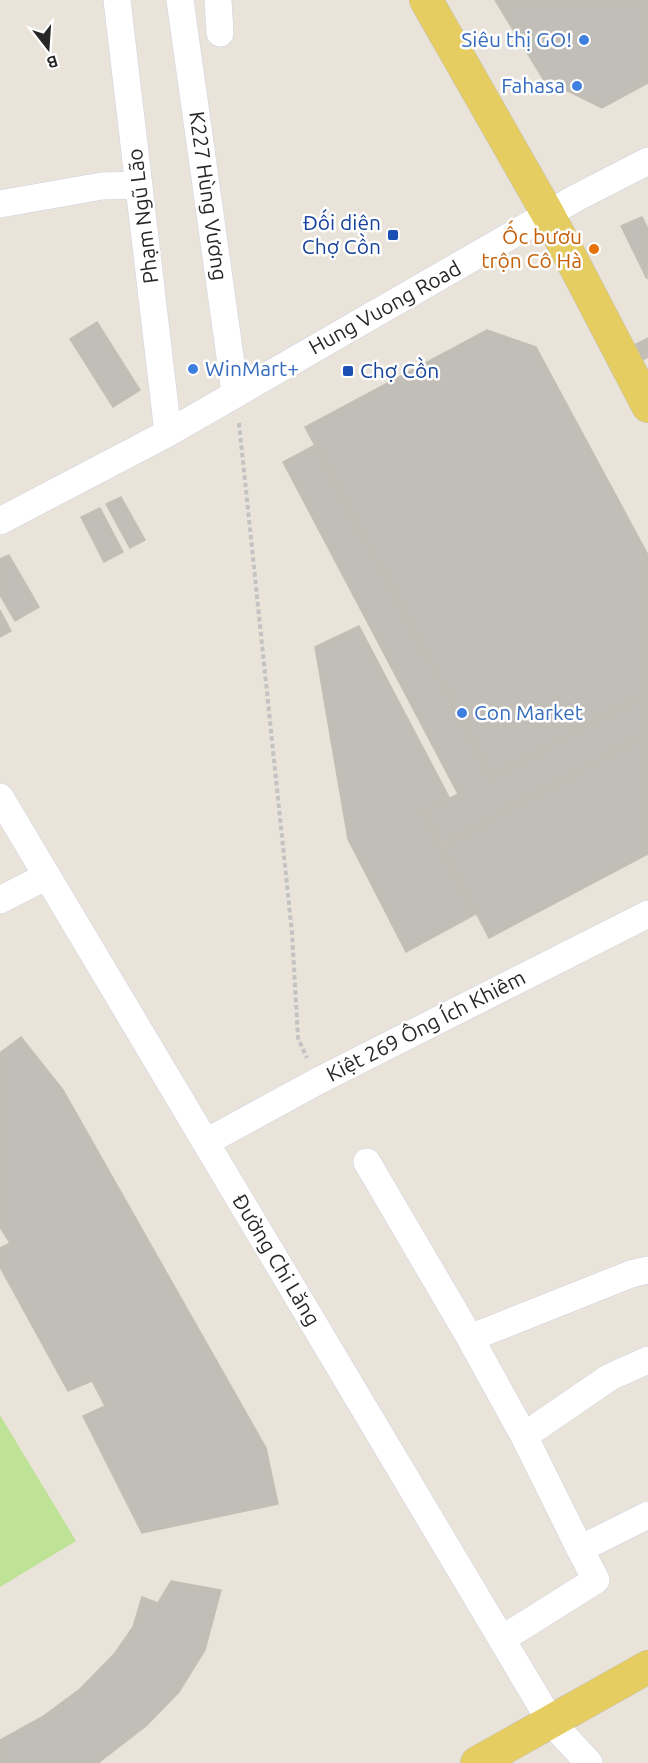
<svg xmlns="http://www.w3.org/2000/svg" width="648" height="1763" viewBox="0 0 648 1763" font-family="Ubuntu,sans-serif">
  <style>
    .pitch { fill: #bfe396 }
    .building { fill: #c1bdb7; stroke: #c4bfb4; stroke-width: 1.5 }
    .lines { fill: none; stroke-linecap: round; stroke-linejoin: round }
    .minor-casing { stroke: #cfd2e0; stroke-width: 28 }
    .major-casing { stroke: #c3c3c3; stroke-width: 34 }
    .path { stroke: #c3c3c3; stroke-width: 4; stroke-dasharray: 4.5 3; stroke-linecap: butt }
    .minor { stroke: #fff; stroke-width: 27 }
    .major { stroke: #e5cd62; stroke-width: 33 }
    .shop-dot { fill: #3f7fe0; stroke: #fff; stroke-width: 2 }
    .transit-dot { fill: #1a4fb4; stroke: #fff; stroke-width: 2 }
    .food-dot { fill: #e8710a; stroke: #fff; stroke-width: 2 }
    .labels { text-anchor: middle; stroke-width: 5; stroke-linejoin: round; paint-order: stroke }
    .shop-label { font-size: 21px; fill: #366cbe; stroke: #fff; text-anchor: end }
    .street-label { font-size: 21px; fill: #272727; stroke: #fff }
    .transit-label { font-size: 21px; fill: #164399; stroke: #fff; text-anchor: end }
    .food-label { font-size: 21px; fill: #c56008; stroke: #fff; text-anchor: end }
  </style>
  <rect width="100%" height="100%" fill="#e9e3da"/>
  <path class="pitch" d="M0 1415 76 1541 0 1587Z"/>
  <path class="building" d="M495 0H648V83L602 108 543 79Z
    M642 217 648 229 647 279 621 226Z
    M97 322 140 390 113 407 70 339Z
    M487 330 536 347 648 555V692L492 777 305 427Z
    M648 338V357L642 360 634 345Z
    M315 445 492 777 648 692V734L441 845 423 813 458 794 283 462Z
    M121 497 145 540 130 548 106 504Z
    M100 508 123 552 104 562 81 517Z
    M9 555 39 607 15 621 0 595V559Z
    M0 610 11 631 0 637Z
    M359 626 450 799 423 813 476 914 406 952 348 839 315 647Z
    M648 734V854L489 938 441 846Z
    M21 1037 63 1090 266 1448 278 1504 142 1533 83 1416 105 1406 92 1381 68 1391 0 1267V1248L10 1243 0 1227V1053Z
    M171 1581 221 1590 205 1650 179 1692 146 1726 98 1763H0V1740L42 1717 80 1689 115 1653 133 1627 142 1597 158 1603Z"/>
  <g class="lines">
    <g class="minor-casing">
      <path id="minor" d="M117 0 168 433
        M180 0 235 392
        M218 0 220 33
        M0 204 102 186 139 185
        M0 521 168 433 576 198 648 161
        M0 797 551 1722 589 1763
        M0 900 47 876
        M206 1142 318 1081 648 914
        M367 1162 470 1338
        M648 1270 631 1274 470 1338 524 1436 580 1549 648 1515
        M524 1436 610 1377 648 1360
        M502 1639 596 1580 580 1549"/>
    </g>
    <g class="major-casing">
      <path id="major" d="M426 0 549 216 648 406
        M477 1763 648 1667"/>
    </g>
    <path class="path" d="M239 423 292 933 298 1038 307 1058"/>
    <use href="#minor" class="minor"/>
    <use href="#major" class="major"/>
  </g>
  <g class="shop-dot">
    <circle cx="584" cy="40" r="6"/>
    <circle cx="577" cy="86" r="6"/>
    <circle cx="193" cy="369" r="6"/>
    <circle cx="462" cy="713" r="6"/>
  </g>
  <g class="transit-dot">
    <rect x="387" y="229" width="12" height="12" rx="3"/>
    <rect x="342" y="365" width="12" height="12" rx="3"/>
  </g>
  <circle class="food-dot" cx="594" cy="249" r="6"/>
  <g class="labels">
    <g class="shop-label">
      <text x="572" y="47">Siêu thị GO!</text>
      <text x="565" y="93">Fahasa</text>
      <text x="205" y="376" text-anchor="start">WinMart+</text>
      <text x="474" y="720" text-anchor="start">Con Market</text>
    </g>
    <g class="street-label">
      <text transform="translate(208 196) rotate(82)" y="7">K227 Hùng Vương</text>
      <text transform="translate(143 216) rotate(-97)" y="7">Phạm Ngũ Lão</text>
      <text transform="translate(385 308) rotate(-29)" y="7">Hung Vuong Road</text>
      <text transform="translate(426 1026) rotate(-27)" y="7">Kiệt 269 Ông Ích Khiêm</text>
      <text transform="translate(276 1260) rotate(59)" y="7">Đường Chi Lăng</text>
    </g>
    <g class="transit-label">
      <text x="381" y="230">Đối diện<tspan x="381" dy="24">Chợ Cồn</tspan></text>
      <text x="360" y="378" text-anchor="start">Chợ Cồn</text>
    </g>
    <g class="food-label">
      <text x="582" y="244">Ốc bươu<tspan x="582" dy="24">trộn Cô Hà</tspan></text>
    </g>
  </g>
  <g transform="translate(48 48) rotate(163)" stroke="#ffffff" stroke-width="4.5" paint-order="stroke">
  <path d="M0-4.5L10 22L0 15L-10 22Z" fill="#272727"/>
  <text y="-9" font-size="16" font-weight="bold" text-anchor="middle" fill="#272727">B</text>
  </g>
</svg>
